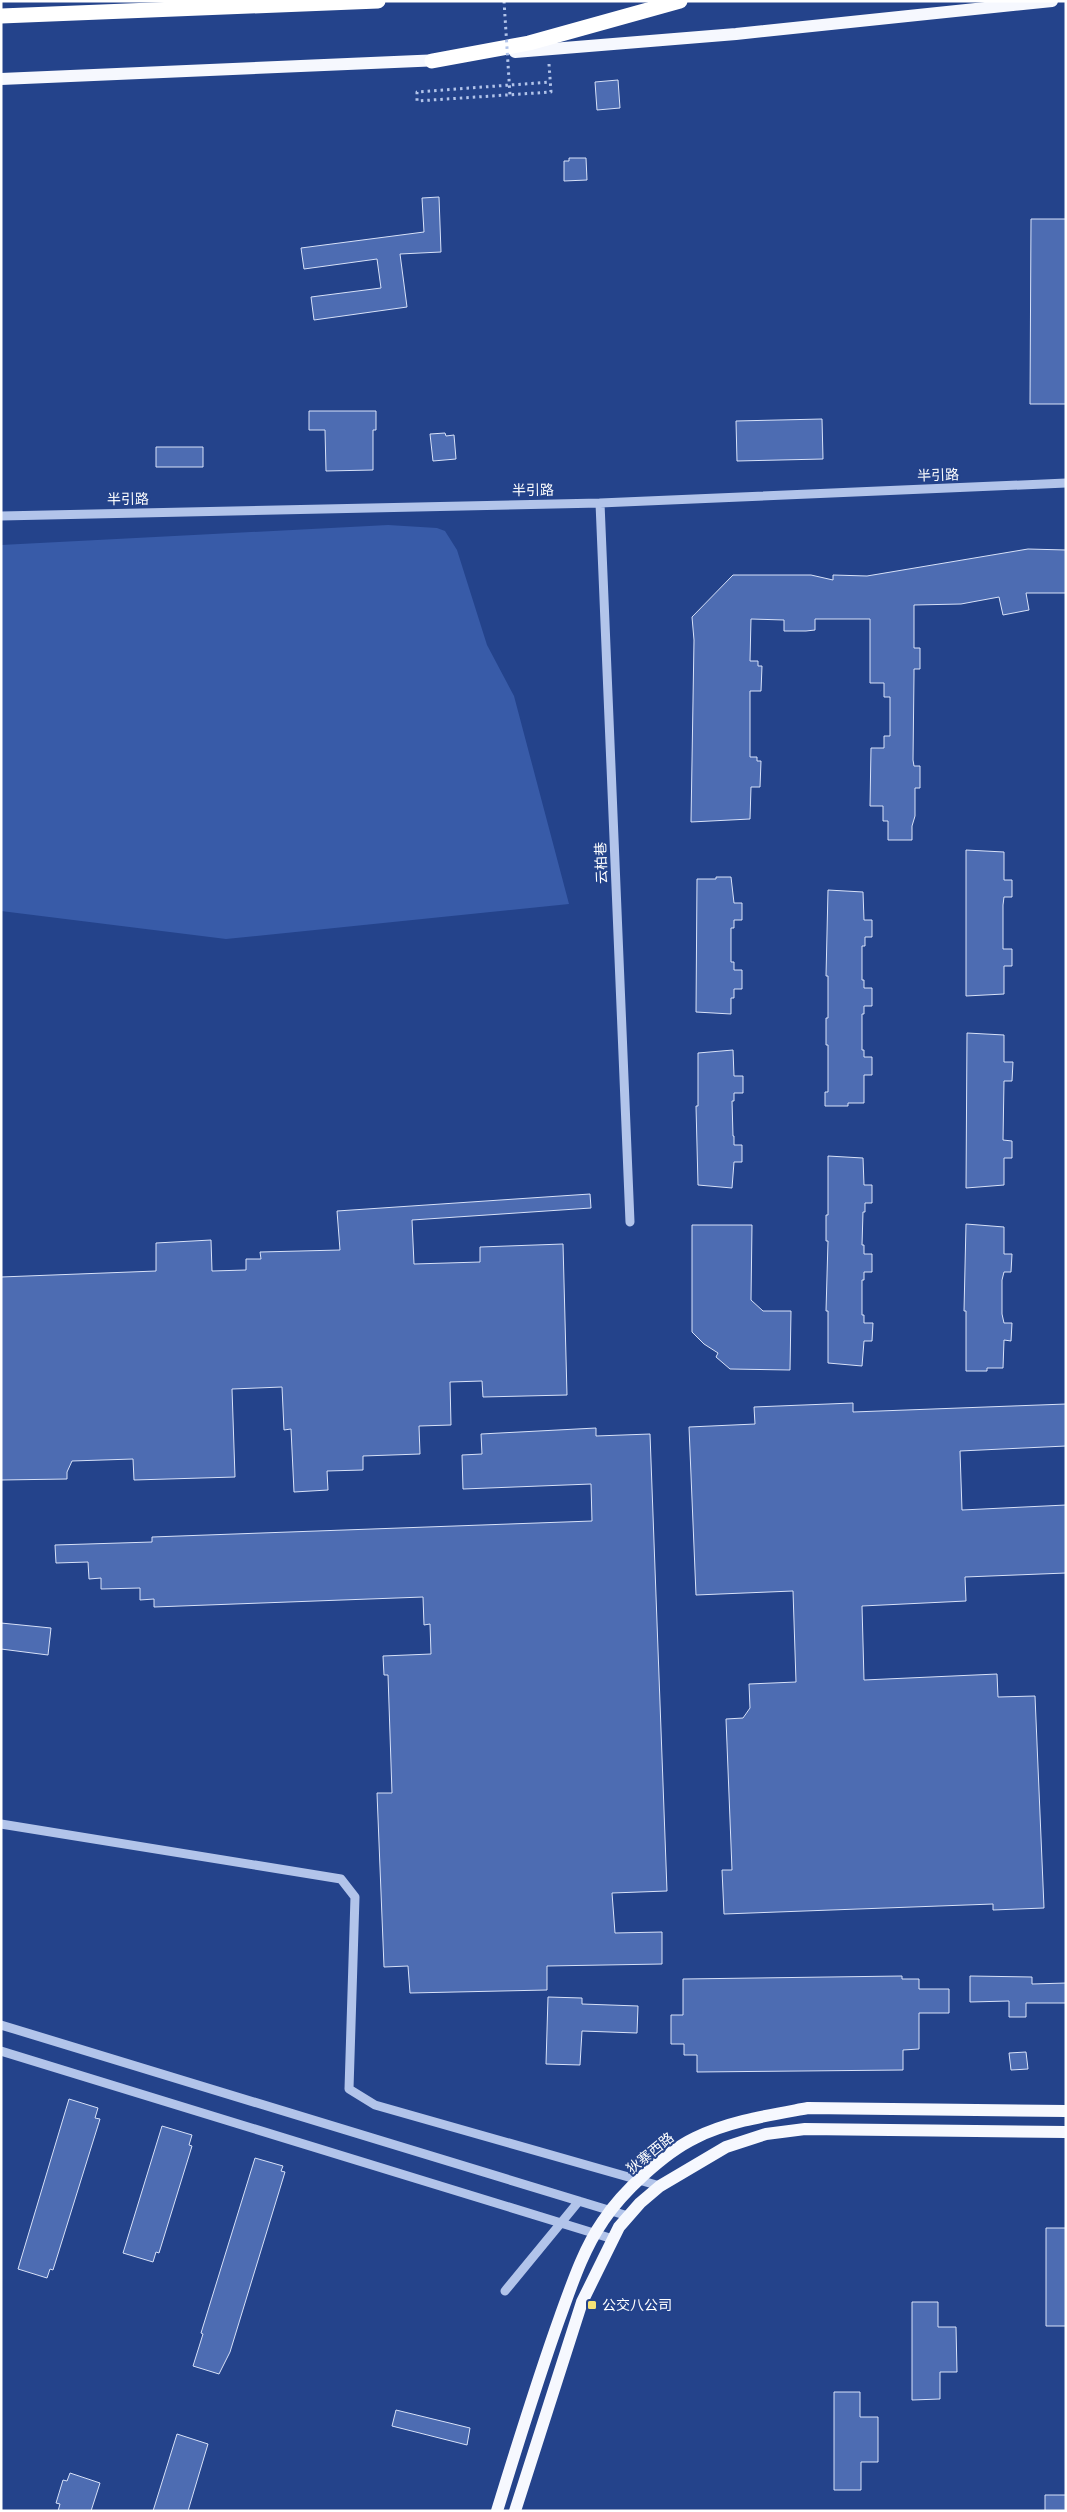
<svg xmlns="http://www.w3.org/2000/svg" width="1067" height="2512" viewBox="0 0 1067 2512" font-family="'PT Sans Narrow','Noto Sans SC',sans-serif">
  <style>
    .green { fill: #385ba8 }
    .building { fill: #4d6cb2; stroke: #d7e1f8 }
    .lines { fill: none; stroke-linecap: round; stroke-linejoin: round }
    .path { stroke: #b2c4ea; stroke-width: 3; stroke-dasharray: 2.5 4; stroke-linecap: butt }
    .minor { stroke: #b2c4ea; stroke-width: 9 }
    .major { stroke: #f6f8fe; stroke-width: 12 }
    .highway { stroke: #fff; stroke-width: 15 }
    .path-bridge { stroke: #b2c4ea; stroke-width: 3; stroke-dasharray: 2.5 4; stroke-linecap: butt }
    .poi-dot { fill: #f5e276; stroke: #24438b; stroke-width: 2 }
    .labels { text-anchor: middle; stroke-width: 4; stroke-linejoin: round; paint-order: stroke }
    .street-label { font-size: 14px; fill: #fff; stroke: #24438b }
    .poi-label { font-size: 14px; fill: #fff; stroke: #24438b; text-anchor: start }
  </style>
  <rect width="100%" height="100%" fill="#24438b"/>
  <path class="green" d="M388 525 437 528 445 531 457 550 487 645 514 696 569 904 226 939 1 911V545Z"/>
  <path class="building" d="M618 80 620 108 597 110 595 82Z
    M569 158H586L587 180 564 181V161H569Z
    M439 197 441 252 400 254 407 307 314 320 311 297 381 288 377 259 304 269 301 248 424 232 422 198Z
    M1031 219H1066V404H1030Z
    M309 411H376V430H373V470L326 471 325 430H309Z
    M822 419 823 459 737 461 736 421Z
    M445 433 446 436 454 435 456 459 433 461 430 434Z
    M156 447H203V467H156Z
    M1028 549 1066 550V593H1026L1029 610 1003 615 999 597 961 604 914 605V648H920V669H914V675L913 760 914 766H920V788H915V816L912 826V840H888V821H883V806H870L871 748H884V736H890V697H884V683H870V619H815V630L806 631H784V620L751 619 750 661H758V666H762L761 691H750V757H757V761H761L760 787H751L750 819 691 822 694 640 692 617 733 575H811L833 580V575L867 576Z
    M966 850 1004 852V880H1012V897H1004L1003 905V949H1012V966H1004V994L966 996Z
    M716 877H731L734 903H742V920H734V928H731V962H734V970H742V989H734V998H731V1014L696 1012 697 879H716Z
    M828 890 863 892 864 920H872V937H865V946H862V980H864V988H872V1006H864V1014H862V1050H864V1057H872V1075H864V1103H848V1106H825V1092H828V1045H826V1018H828V976H826Z
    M967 1033 1004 1035V1062H1013L1012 1081H1004L1003 1140 1012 1141V1158H1004V1185L966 1188Z
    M733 1050 734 1076H743V1093H734V1101H732L733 1136H734V1145H742V1162H734L732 1188 698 1185 696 1106H698V1053Z
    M828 1156 863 1158 864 1185H872V1203H865V1212H863L862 1245H864V1254H872V1272H864V1280H862V1315H864V1323H873L872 1341H864L862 1366 828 1363V1311H826L828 1241H826V1215H828Z
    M590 1194 591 1208 412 1220 414 1264 480 1262V1247L563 1244 567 1395 483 1397 482 1381 450 1382 451 1425 419 1426 420 1454 363 1456V1470L327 1471 328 1490 294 1492 291 1429 284 1430 282 1387 232 1389 235 1477 134 1480 133 1459 72 1461 67 1472V1479L1 1480V1277L156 1271V1243L211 1240 212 1271 246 1270V1259H261L260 1252 340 1250 337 1211Z
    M966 1224 1004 1227V1254H1012L1011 1272H1004L1002 1280V1314L1004 1323H1012L1011 1341 1004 1340 1003 1368H987V1371H966V1311H964Z
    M692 1225H752L751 1300 763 1311H791L790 1370 730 1369 716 1357 718 1353 704 1344 692 1332Z
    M853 1403V1412L1066 1404V1446L960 1451 962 1510 1066 1505V1573L965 1577 966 1601 862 1606 864 1680 997 1674 998 1697 1035 1696 1044 1908 993 1910V1904L724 1914 722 1870H732L726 1719 743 1718 750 1708 749 1684 796 1682 793 1591 696 1595 689 1427 755 1424 754 1407Z
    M596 1428V1436L650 1434 667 1891 612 1893 615 1933 662 1932V1964L547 1966V1990L410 1993 408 1966 384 1967 377 1793H392L388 1675H384L383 1656 431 1654 430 1624 424 1625 423 1597 154 1607V1599L140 1600V1588L101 1589V1578L89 1579 88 1562 56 1563 55 1545 152 1542V1537L592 1521 591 1484 463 1489 462 1455 482 1454 481 1434Z
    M1 1623 51 1628 48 1655 1 1649Z
    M902 1976V1979H919V1989H949V2013H919V2049L903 2050V2070L697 2072V2055H684V2044H671V2015H683V1979Z
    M970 1976 1032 1977V1984L1066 1983V2003H1026V2017H1009V2001L970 2002Z
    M548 1997 582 1998V2004L638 2006 637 2033 582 2031 580 2065 546 2064Z
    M1026 2052 1028 2069 1011 2070 1009 2053Z
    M69 2099 98 2108 95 2118 100 2119 53 2270 50 2269 47 2278 18 2269Z
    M162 2126 192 2135 189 2145 192 2146 159 2253 156 2252 153 2262 123 2253Z
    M255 2158 283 2166 281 2171 285 2172 230 2352 219 2374 193 2366 203 2334 201 2333Z
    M1046 2228H1066V2326H1046Z
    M912 2302H938V2327H956L957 2372H940V2399L912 2400Z
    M834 2392H860V2417H878V2462H861V2490H834Z
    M396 2410 470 2428 467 2445 392 2426Z
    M177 2434 208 2444 188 2511H153Z
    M70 2473 100 2483 91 2511H58L60 2504 56 2503 63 2480 67 2481Z
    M1045 2495H1066V2511H1045Z"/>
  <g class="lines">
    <path class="path" d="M549 64 551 92 417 101V92L550 82"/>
    <path class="minor" d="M600 503 630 1222
      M1 516 600 503 1066 483
      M1 1824 341 1879 355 1897 349 2089 375 2105 660 2186
      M1 2025 628 2216
      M1 2051 613 2239
      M505 2291 579 2201"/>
    <path class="major" d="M515 52 736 34 1052 1
      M1 79 441 60
      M497 2511C517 2446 537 2381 560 2317 572 2284 583 2250 603 2221 622 2192 664 2153 695 2138 729 2121 770 2115 808 2108L1066 2111
      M515 2511 582 2302 619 2227 640 2203 660 2186 726 2147 766 2134 805 2129 1066 2132"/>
    <path class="highway" d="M1 16 378 1
      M432 61 529 43 680 1"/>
    <path class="path-bridge" d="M504 1 510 95"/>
  </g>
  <rect class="poi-dot" x="587" y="2300" width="10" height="10" rx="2.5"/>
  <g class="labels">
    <g class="street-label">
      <text transform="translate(938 475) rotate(-2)" y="5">半引路</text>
      <text transform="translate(533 490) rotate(-1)" y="5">半引路</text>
      <text transform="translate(128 499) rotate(-1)" y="5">半引路</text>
      <text transform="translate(601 863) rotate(-92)" y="5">云柏巷</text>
      <text transform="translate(650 2153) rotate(-39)" y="5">狄寨西路</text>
    </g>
    <g class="poi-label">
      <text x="602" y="2310">公交八公司</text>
    </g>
  </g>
  <rect width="1067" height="2512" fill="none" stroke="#ffffff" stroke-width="5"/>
</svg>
